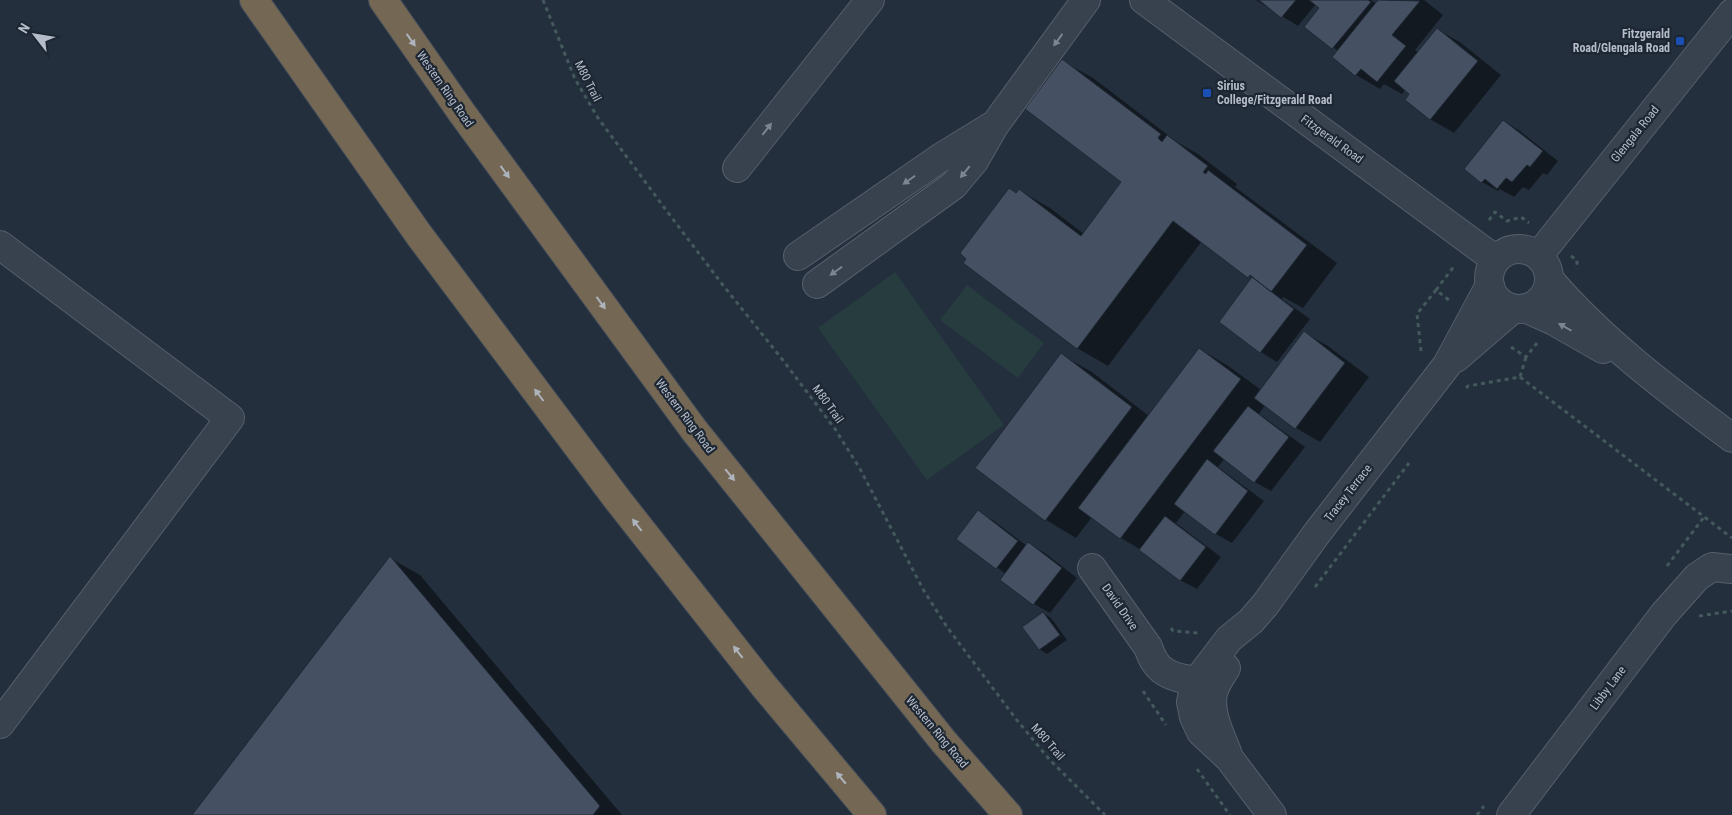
<svg xmlns="http://www.w3.org/2000/svg" width="1732" height="815" viewBox="0 0 1732 815" font-family="'Roboto Condensed',sans-serif">
  <style>
    .green { fill: #263c3f }
    .shadow { fill: #0007 }
    .building { fill: #455162; stroke: #1f2835 }
    .lines { fill: none; stroke-linecap: round; stroke-linejoin: round }
    .minor-casing { stroke: #565f6c; stroke-width: 30 }
    .highway-casing { stroke: #434c59; stroke-width: 30 }
    .path { stroke: #44595c; stroke-width: 3; stroke-dasharray: 4 4; stroke-linecap: butt }
    .minor { stroke: #38414e; stroke-width: 28 }
    .highway { stroke: #746855; stroke-width: 28 }
    .oneway { fill: #aeb4bd }
    .oneway2 { fill: #7c8592 }
    .transit-dot { fill: #1a4fb4; stroke: #1d2633; stroke-width: 2 }
    .labels { text-anchor: middle; stroke-width: 4.5; stroke-linejoin: round; paint-order: stroke }
    .poi-label { font-size: 12px; font-weight: bold; fill: #b4bcc9; stroke: #1d2633; text-anchor: end }
    .street-label { font-size: 12px; fill: #b4bcc9; stroke: #1d2633 }
  </style>
  <rect width="100%" height="100%" fill="#242f3e"/>
  <path class="green" d="M895 272 1004 425 927 480 818 328Z
    M967 285 1044 343 1018 378 940 320Z"/>
  <path class="shadow" d="M1256 0H1371L1376 4 1379 0H1424L1443 15 1415 50 1418 52 1437 29 1461 43 1501 75 1454 133 1430 119 1411 94 1406 89 1402 94 1384 84 1380 89 1356 75 1334 57 1338 51 1306 26 1321 8 1316 4 1298 26Z
    M1062 61 1093 78 1177 142 1198 154 1237 184 1235 187 1337 263 1303 308 1283 297 1282 299 1310 319 1277 362 1261 352 1221 321 1253 279 1202 241 1108 366 1077 348 1017 194 1020 191 1050 208 1084 234 1123 182Z
    M1504 121 1520 131 1558 161 1547 175 1543 173 1529 190 1523 187 1514 197 1500 189 1498 191 1482 182Z
    M1305 333 1328 346 1369 377 1320 442 1296 428 1265 405 1259 414 1305 447 1271 491 1255 482 1225 458 1218 467 1264 501 1232 543 1216 534 1185 511 1176 523 1221 557 1197 589 1180 580 1141 550 1121 538 1092 517 1076 538 1046 520 976 468 1062 355 1092 372 1149 416 1200 349 1230 367 1261 390Z
    M978 512 994 521 1027 546 1029 544 1045 553 1077 578 1050 613 1034 604 1006 574 958 539Z
    M390 558 420 575 622 815H193Z
    M1043 613 1051 618 1067 640 1047 654 1039 649Z"/>
  <path class="building" d="M1259 0H1296L1281 18Z
    M1309 0H1368L1371 2 1332 49 1304 27 1319 8Z
    M1378 0 1420 1 1392 35 1406 46 1377 82 1361 69 1355 76 1332 57Z
    M1437 28 1478 61 1430 120 1405 100 1409 94 1394 81Z
    M1062 59 1161 134 1158 138 1162 142 1167 135 1208 166 1203 172 1206 174 1208 170 1307 245 1271 292 1250 275 1248 278 1173 221 1077 349 963 263 966 259 960 253 1009 188 1016 193 1019 189 1081 236 1121 182 1025 109Z
    M1503 120 1543 151 1530 167 1527 165 1512 182 1506 178 1497 189 1485 179 1481 183 1464 169Z
    M1252 277 1294 309 1260 353 1219 322Z
    M1304 331 1345 363 1295 429 1254 398Z
    M1199 348 1241 379 1120 539 1078 508Z
    M1061 353 1132 407 1045 521 975 468Z
    M1248 406 1289 437 1254 483 1213 451Z
    M1207 459 1248 491 1215 535 1174 504Z
    M978 510 1018 541 996 569 956 539Z
    M1165 516 1206 547 1180 581 1139 550Z
    M1028 542 1062 568 1033 605 1000 580Z
    M390 556 600 806 593 815H192Z
    M1043 612 1060 635 1039 650 1022 627Z"/>
  <g class="lines">
    <g class="minor-casing">
      <path id="minor" d="M1144 0 1496 260
        M737 168 870 0
        M0 245 230 418 0 724
        M1489 279a30 30 0 1 1 60 0a30 30 0 1 1-60 0Z
        M1539 255 1732 13
        M798 256 940 158 992 126
        M1550 280C1602 341 1668 390 1732 438
        M817 284 954 185 974 161 994 126 1086 0
        M1525 308 1554 321 1603 349
        M1456 358 1513 309
        M1092 568 1148 647C1150 652 1152 658 1155 662 1166 680 1195 681 1214 682
        M1226 668C1221 676 1215 684 1213 693 1209 713 1220 734 1227 752
        M1272 815 1229 758 1201 732 1194 717 1191 702 1194 688 1200 677 1229 639 1251 621 1265 605 1317 533 1447 365 1490 285
        M1511 815 1664 614 1697 577 1712 567 1732 569"/>
    </g>
    <g class="highway-casing">
      <path id="highway" d="M254 0 419 235 617 499 764 686 872 815
        M383 0 462 113 694 430 944 742 1008 815"/>
    </g>
    <path class="path" d="M543 0 575 79 598 118 666 210 722 284 782 359 835 429 859 467 924 591 947 627 1016 719 1049 759 1105 815
      M1489 220 1495 212 1507 221 1521 217 1529 223
      M1571 256 1577 260V269
      M1436 290 1455 265
      M1511 347 1526 357 1537 343
      M1421 351 1417 314 1436 290 1450 301
      M1520 377 1732 538
      M1466 388 1468 386 1520 377 1526 357
      M1667 566 1704 517
      M1315 587 1409 463
      M1699 616 1732 611
      M1171 628 1173 631 1198 633
      M1143 691 1166 725
      M1197 769 1230 815
      M1477 815 1484 806"/>
    <use href="#minor" class="minor"/>
    <use href="#highway" class="highway"/>
  </g>
  <defs><path id="oneway-solid" d="M-6-.8H1V-3.2L6.5 0L1 3.2V.8H-6Z" transform="scale(1.25)"/></defs>
  <g class="oneway">
    <use href="#oneway-solid" transform="translate(411 40) rotate(55)"/>
    <use href="#oneway-solid" transform="translate(505 172) rotate(54)"/>
    <use href="#oneway-solid" transform="translate(601 303) rotate(54)"/>
    <use href="#oneway-solid" transform="translate(539 395) rotate(-127)"/>
    <use href="#oneway-solid" transform="translate(730 475) rotate(51)"/>
    <use href="#oneway-solid" transform="translate(637 525) rotate(-128)"/>
    <use href="#oneway-solid" transform="translate(738 652) rotate(-128)"/>
    <use href="#oneway-solid" transform="translate(841 778) rotate(-130)"/>
  </g>
  <g class="oneway2">
    <use href="#oneway-solid" transform="translate(1058 40) rotate(126)"/>
    <use href="#oneway-solid" transform="translate(767 129) rotate(-52)"/>
    <use href="#oneway-solid" transform="translate(965 172) rotate(129)"/>
    <use href="#oneway-solid" transform="translate(909 180) rotate(145)"/>
    <use href="#oneway-solid" transform="translate(836 271) rotate(145)"/>
    <use href="#oneway-solid" transform="translate(1565 327) rotate(-150)"/>
  </g>
  <g class="transit-dot">
    <rect x="1675" y="36" width="10" height="10" rx="2.5"/>
    <rect x="1202" y="88" width="10" height="10" rx="2.5"/>
  </g>
  <g class="labels">
    <g class="poi-label">
      <text x="1670" y="38">Fitzgerald<tspan x="1670" dy="14">Road/Glengala Road</tspan></text>
      <text x="1217" y="90" text-anchor="start">Sirius<tspan x="1217" dy="14">College/Fitzgerald Road</tspan></text>
    </g>
    <g class="street-label">
      <text transform="translate(588 81) rotate(63)" y="4">M80 Trail</text>
      <text transform="translate(445 89) rotate(55)" y="4">Western Ring Road</text>
      <text transform="translate(1635 134) rotate(-51)" y="4">Glengala Road</text>
      <text transform="translate(1332 139) rotate(36)" y="4">Fitzgerald Road</text>
      <text transform="translate(828 404) rotate(54)" y="4">M80 Trail</text>
      <text transform="translate(685 416) rotate(53)" y="4">Western Ring Road</text>
      <text transform="translate(1348 493) rotate(-52)" y="4">Tracey Terrace</text>
      <text transform="translate(1120 607) rotate(55)" y="4">David Drive</text>
      <text transform="translate(1608 688) rotate(-53)" y="4">Libby Lane</text>
      <text transform="translate(937 732) rotate(50)" y="4">Western Ring Road</text>
      <text transform="translate(1048 742) rotate(49)" y="4">M80 Trail</text>
    </g>
  </g>
  <g transform="translate(35 35) rotate(301)" stroke="#1d2633" stroke-width="4" paint-order="stroke">
  <path d="M0-4L9 19L0 12L-9 19Z" fill="#b4bcc9"/>
  <text y="-8" font-size="14" font-weight="bold" text-anchor="middle" fill="#b4bcc9">N</text>
  </g>
</svg>
